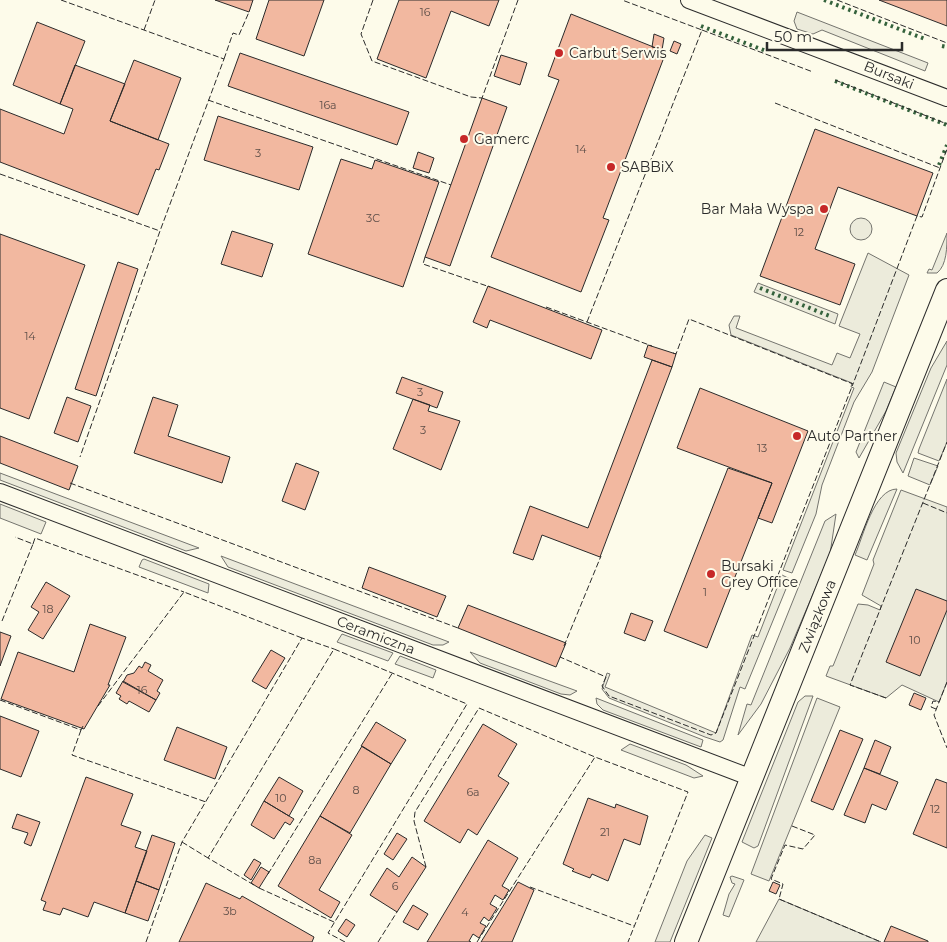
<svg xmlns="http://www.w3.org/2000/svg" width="947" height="942" viewBox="0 0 947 942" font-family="Montserrat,sans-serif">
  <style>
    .green { fill: #ecebdb; stroke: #74746e }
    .building { fill: #f2b8a0; stroke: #2b2b2b }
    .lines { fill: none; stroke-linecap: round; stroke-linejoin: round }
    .street-casing { stroke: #2b2b2b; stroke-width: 18 }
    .secondary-casing { stroke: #2b2b2b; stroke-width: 24 }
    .street { stroke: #fdfbea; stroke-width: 16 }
    .secondary { stroke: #fdfbea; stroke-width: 22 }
    .hedge { stroke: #34623c; stroke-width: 4; stroke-dasharray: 2.5 4; stroke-linecap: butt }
    .fence { stroke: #2b2b2b; stroke-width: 1; stroke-dasharray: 6 2.5; stroke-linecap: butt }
    .poi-dot { fill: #c62828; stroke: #fdfbea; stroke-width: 2 }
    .labels { text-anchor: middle; stroke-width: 4; stroke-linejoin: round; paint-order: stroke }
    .number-label { font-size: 11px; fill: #5d4e48 }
    .poi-label { font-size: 14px; fill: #2b2b2b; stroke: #fdfbea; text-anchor: start }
    .street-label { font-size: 14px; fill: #2b2b2b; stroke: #fdfbea }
  </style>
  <rect width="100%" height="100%" fill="#fdfbea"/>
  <path class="green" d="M797 12 928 63 925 71 822 30 813 34 797 29 794 21Z
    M850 229a11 11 0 1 1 22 0a11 11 0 1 1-22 0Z
    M947 233C947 247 947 265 937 273H927L929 269 932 270Z
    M868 253 909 275 872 372 854 402 822 485 816 514 792 573 783 570 854 388 851 387 852 383 731 335 729 325 734 316H740L736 328 832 365 837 353 850 358 860 334 839 326Z
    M758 283 838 314 835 324 754 292Z
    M947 341V365L903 473 897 462 896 453 931 368Z
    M947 379V442L939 461 918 453 919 449Z
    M884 382 896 387 886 411 859 458 856 452Z
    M914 458 938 466 930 485 908 476Z
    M0 473 199 548 186 551 0 480Z
    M897 489 867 560 855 555C863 537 874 489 897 489Z
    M901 490 947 507V682L939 702 902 685 886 698 826 676 830 666H833L858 604 868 605 880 610 881 606 862 595 874 564 873 560Z
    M0 504 46 522 41 534 0 518Z
    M836 514 830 554 790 648 761 704 738 735 747 704 751 705 825 521Z
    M221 556 449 642 443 645H433L228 567Z
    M144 559 209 584 208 593 139 567 142 560Z
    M782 575 790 579 745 689 740 687 723 740 720 742 705 737 609 698 602 689 607 673 610 674 605 687 716 733 752 635 758 637Z
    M342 634 393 653 388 661 337 642Z
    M470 652 577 691 570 695 561 694 480 663Z
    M400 656 436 670 433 678 395 664Z
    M805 696H813L758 846 754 848 742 842 798 702Z
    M596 698 703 740 701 747 603 710 597 704Z
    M817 698 840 707 769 881 751 874Z
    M630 744 686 765 703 776 694 778 621 750Z
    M705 835 712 838 670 942H655L687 861Z
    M732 876 744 880 729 917 723 915 729 894 735 884 732 883 730 877Z
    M779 899 881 942H756Z"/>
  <path class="building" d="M215 0H253L249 12Z
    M269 0H324L304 56 256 39Z
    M399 0H499L489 26 451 11 426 78 377 59Z
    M879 0H947V26Z
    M571 14 666 52 603 218 609 220 581 292 491 257 559 80 548 76Z
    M37 22 85 41 60 104 13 85Z
    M654 34 664 38 662 50 652 47Z
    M674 41 681 44 677 54 670 51Z
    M240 53 409 112 397 145 228 86Z
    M501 55 527 63 520 85 494 76Z
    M134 60 181 78 158 140 110 121Z
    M75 65 125 84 110 121 169 144 159 170 156 169 138 215 0 162V109L64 134 73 109 60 104Z
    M482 98 507 107 450 266 425 257Z
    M218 116 313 147 299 190 204 160Z
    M815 129 933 173 917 216 838 187 815 249 855 264 840 305 760 276Z
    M418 152 434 158 429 173 413 168Z
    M341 159 372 169 375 160 439 182 403 287 308 254Z
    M232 231 273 244 262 277 221 264Z
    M0 234 85 265 29 419 0 408Z
    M118 262 138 269 96 396 75 389Z
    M488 286 602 330 591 359 490 320 487 328 473 322Z
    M648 345 676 354 672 367 644 357Z
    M652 360 672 367 600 557 542 535 533 560 513 553 530 506 588 528Z
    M402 377 443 392 437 408 396 393Z
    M700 388 808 431 772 523 758 518 772 483 677 448Z
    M67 397 91 406 78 442 54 433Z
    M153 397 178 405 168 436 230 457 222 483 134 453Z
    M413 399 430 405 428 411 460 421 441 470 393 449Z
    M0 436 78 466 69 490 0 463Z
    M296 463 319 472 305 510 282 501Z
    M728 468 772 483 707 648 664 631Z
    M369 567 446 596 437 617 362 588Z
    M46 582 70 596 43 639 28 630 39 612 31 607Z
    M916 589 947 601V610L920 676 886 662Z
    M468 605 566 643 556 667 458 628Z
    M631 613 653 621 645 641 624 633Z
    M90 624 126 637 108 685H110L84 729 1 699 18 652 74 672Z
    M0 632 11 636 0 666Z
    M271 650 285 658 266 689 252 681Z
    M145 662 151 665 148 671 163 680 157 691 160 693 156 700 123 682 127 675 134 673 139 666 142 668Z
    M123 681 156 700 149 712 129 701 127 704 119 699 121 696 116 693Z
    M914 693 926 698 921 710 909 705Z
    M0 716 39 731 21 777 0 769Z
    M376 722 406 740 391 764 361 746Z
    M483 724 517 744 498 776 509 783 477 835 468 829 460 843 424 821Z
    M177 727 227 747 215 779 164 760Z
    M840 730 863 739 833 810 811 801Z
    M875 740 891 747 880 774 864 768Z
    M362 746 391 764 350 833 320 816Z
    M864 768 898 782 886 810 872 804 865 823 844 815Z
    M86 777 133 794 121 825 141 832 135 847 147 851 125 913 94 902 88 917 63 908 60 915 43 910 46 902 41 900Z
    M279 777 303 791 289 816 264 801Z
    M936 779 947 783V848L913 834Z
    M588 798 615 808 616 804 648 816 640 845 624 839 608 881 592 874 590 878 572 871 574 869 563 864Z
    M264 801 294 819 290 825 285 822 274 839 251 825Z
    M17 814 40 822 31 846 24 843 28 833 12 828Z
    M320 816 352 835 319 890 340 902 331 918 278 886Z
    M397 833 407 839 393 860 384 854Z
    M152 835 175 843 159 890 136 881Z
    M488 840 518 858 502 886 509 890 503 900 495 895 490 904 497 908 489 921 484 917 480 923 486 926 479 938 473 934 469 941 471 942H427Z
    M412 857 426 867 397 912 370 895 387 868 399 877Z
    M254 859 261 863 251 880 244 875Z
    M261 867 269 872 259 888 251 883Z
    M136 881 159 890 148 921 125 913Z
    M518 882 534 890 512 942H481Z
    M773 882 780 885 776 894 769 891Z
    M206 883 240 899 242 896 314 937 312 942H179Z
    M413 905 428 914 418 930 403 922Z
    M346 919 355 925 347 937 338 931Z
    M891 926 928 941V942H884Z"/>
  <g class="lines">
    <g class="street-casing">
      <path id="street" d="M689 0 947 98
        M0 492 752 778"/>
    </g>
    <g class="secondary-casing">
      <path id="secondary" d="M686 942 947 290"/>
    </g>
    <use href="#street" class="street"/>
    <use href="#secondary" class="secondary"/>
    <path class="hedge" d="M824 0 925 39
      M701 26 766 51
      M942 46 947 47
      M835 81 947 125
      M939 165 947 145
      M760 288 832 317"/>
    <path class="fence" d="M61 0 224 59 160 231
      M373 0 361 34 372 61 471 97 482 98 518 0
      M837 0 947 43
      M144 30 155 0
      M702 30 813 72
      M224 59 233 33 239 35 249 12
      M835 80 947 124
      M208 100 451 185
      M775 103 940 168
      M0 174 160 231 80 457
      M425 257 423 264 490 287
      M546 307 652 346
      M587 322 702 30 622 0
      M673 353 676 354 689 319 853 384 917 216 922 217 947 149
      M70 483 458 628
      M923 503 947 513
      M33 544 35 538 184 592
      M2 621 33 544 15 537
      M564 646 601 556
      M561 656 560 657 606 677 602 686 609 696 711 735 716 733 853 384
      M947 682 934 715 947 748
      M886 698 850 685 947 442
      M0 700 81 730 83 726
      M98 706 184 592 302 638
      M936 709 931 707 933 701 939 702
      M81 730 72 755 206 802
      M792 826 815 835 803 849 785 845 771 879 783 884 779 899 881 942
      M182 842 208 858
      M426 867 414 821 415 812 479 708 595 757
      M268 874 393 672
      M254 885 208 858 334 649 467 704 328 933 345 942
      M530 887 634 926
      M259 888 334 922
      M146 942 182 842 302 638 334 649
      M378 942 397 912
      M477 942 595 757 688 792 628 942"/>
  </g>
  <g class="poi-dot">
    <circle cx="559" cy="53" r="5"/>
    <circle cx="464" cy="139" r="5"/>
    <circle cx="611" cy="167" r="5"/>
    <circle cx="824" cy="209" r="5"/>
    <circle cx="797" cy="436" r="5"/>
    <circle cx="711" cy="574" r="5"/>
  </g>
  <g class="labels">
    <g class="number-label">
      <text x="425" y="16">16</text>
      <text x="328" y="109">16a</text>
      <text x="581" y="153">14</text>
      <text x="258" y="157">3</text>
      <text x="373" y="222">3C</text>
      <text x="799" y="236">12</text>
      <text x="30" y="340">14</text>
      <text x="420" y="396">3</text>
      <text x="423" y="434">3</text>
      <text x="762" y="452">13</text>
      <text x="705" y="596">1</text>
      <text x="48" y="613">18</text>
      <text x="915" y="644">10</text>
      <text x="142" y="694">16</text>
      <text x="356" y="794">8</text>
      <text x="473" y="796">6a</text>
      <text x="281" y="802">10</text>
      <text x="935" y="813">12</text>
      <text x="605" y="836">21</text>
      <text x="315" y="864">8a</text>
      <text x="395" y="890">6</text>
      <text x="230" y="915">3b</text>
      <text x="465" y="916">4</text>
    </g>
    <g class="poi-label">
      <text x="569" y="58">Carbut Serwis</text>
      <text x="474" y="144">Gamerc</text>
      <text x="621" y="172">SABBiX</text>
      <text x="814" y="214" text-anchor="end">Bar Mała Wyspa</text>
      <text x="807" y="441">Auto Partner</text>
      <text x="721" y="571">Bursaki<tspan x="721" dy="16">Grey Office</tspan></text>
    </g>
    <g class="street-label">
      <text transform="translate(889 75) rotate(22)" y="5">Bursaki</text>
      <text transform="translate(817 616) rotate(-68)" y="5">Związkowa</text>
      <text transform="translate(376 635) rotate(21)" y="5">Ceramiczna</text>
    </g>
  </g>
  <path d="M767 42v8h135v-8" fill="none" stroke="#2b2b2b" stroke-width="2.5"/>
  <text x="774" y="42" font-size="15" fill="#2b2b2b" stroke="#fdfbea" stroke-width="4" paint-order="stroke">50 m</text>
</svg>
